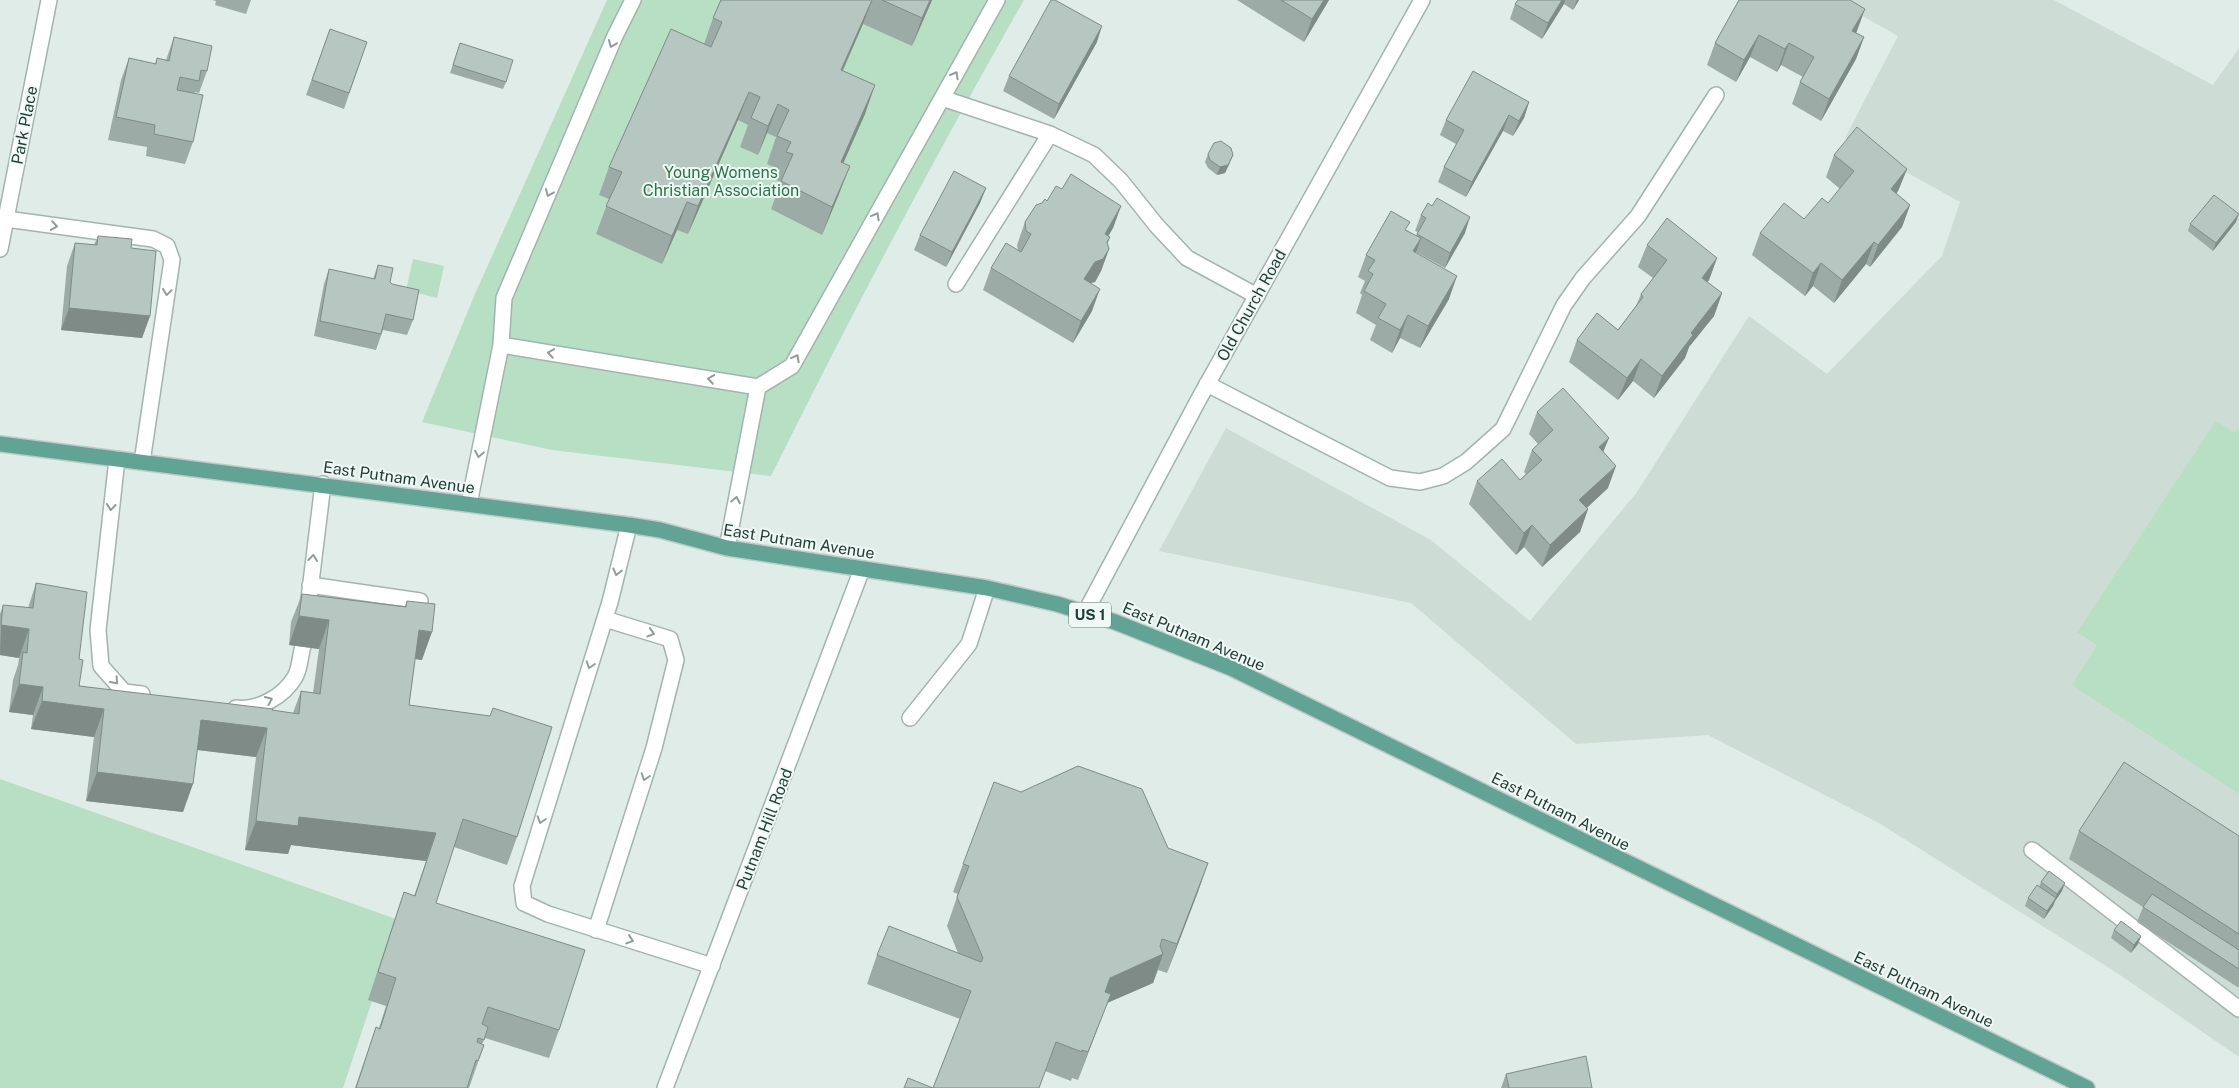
<svg xmlns="http://www.w3.org/2000/svg" width="2239" height="1088" viewBox="0 0 2239 1088" font-family="'Public Sans',sans-serif">
  <style>
    .built { fill: #cedcd6 }
    .green { fill: #b7dfc3 }
    .lines { fill: none; stroke-linecap: round; stroke-linejoin: round }
    .service-casing { stroke: #a2b4ae; stroke-width: 18 }
    .minor-casing { stroke: #a2b4ae; stroke-width: 18 }
    .primary-casing { stroke: #c0c9c7; stroke-width: 18 }
    .service { stroke: #fff; stroke-width: 15 }
    .minor { stroke: #fff; stroke-width: 15 }
    .primary { stroke: #61a496; stroke-width: 15 }
    .wall { fill: #9caba5 }
    .shaded-wall { fill: #7f8b86 }
    .building { fill: #b5c7c0; stroke: #7f8b86 }
    .oneway { stroke: #8f9e9a }
    .labels { text-anchor: middle; stroke-width: 4; stroke-linejoin: round; paint-order: stroke }
    .shield { fill: #f0f8f5; stroke: #5e756f; stroke-width: 1 }
    .shield-label { font-size: 15px; font-weight: bold; fill: #1f3d36 }
    .street-label { font-size: 16px; fill: #1f3d36; stroke: #f0f8f5 }
    .park-label { font-size: 16px; fill: #277649; stroke: #f0f8f5 }
  </style>
  <rect width="100%" height="100%" fill="#e0ece7"/>
  <path class="built" d="M1834 0H2054L2213 85 2239 48V1057L2117 973 1879 823 1708 735 1576 744 1411 603 1159 551 1226 428 1431 540 1530 621 1637 492 1749 316 1827 374 1942 256 1960 202 1845 138 1898 36Z"/>
  <path class="green" d="M607 0H1024C935 156 851 315 771 476L552 450 422 422 475 294Z
    M413 259 444 266 437 298 406 290Z
    M2216 421 2235 433 2239 428V794L2072 685 2097 645 2077 632Z
    M0 779 399 920 343 1088H0Z"/>
  <g class="lines">
    <g class="service-casing">
      <path id="service" d="M942 98 1050 134 1094 155 1121 181 1157 226 1187 258 1257 296
        M6 219 153 239 167 246 172 260 142 462
        M956 284 1050 134
        M501 345 504 298 615 36 633 0
        M1207 384 1390 478 1420 482 1443 476 1466 462 1503 429 1564 305 1583 278 1638 216 1716 95
        M758 387 792 366 997 0
        M117 459 98 630 101 666 124 692 142 694
        M469 504 501 345 758 387 727 548
        M629 525 610 602 522 886 524 903 548 914 712 966
        M310 585 420 601
        M307 615 323 484
        M236 708C258 711 284 696 295 677 300 669 300 656 303 646
        M910 718 969 644 987 588
        M2032 850 2239 1009
        M596 930 654 748 676 660 670 639 605 619"/>
    </g>
    <g class="minor-casing">
      <path id="minor" d="M0 249 49 0
        M1085 613 1200 397 1422 0
        M665 1088 862 569"/>
    </g>
    <g class="primary-casing">
      <path id="primary" d="M0 444 629 525 660 530 727 548 987 588 1057 604 1115 622 1231 668 2087 1088"/>
    </g>
    <use href="#service" class="service"/>
    <use href="#minor" class="minor"/>
    <use href="#primary" class="primary"/>
  </g>
  <path class="wall" d="M212 0H251L246 14 215 5 216 1Z
    M720 0H932L912 46 863 24 843 71 865 114 843 163 839 194 822 235 771 209 781 182 776 180 780 170 767 164 776 137 767 133 758 155 740 147 748 125 738 120 688 234 677 230 662 264 596 234 609 199 599 195 609 167 704 44 713 18 721 1Z
    M1237 0H1329L1304 42Z
    M1518 0H1579L1573 10 1564 4 1542 39 1510 19 1515 4Z
    M1739 0 1857 31 1856 33 1864 37 1856 59 1821 121 1792 104 1800 82 1803 77 1781 65 1777 72 1750 57 1736 82 1707 65 1715 43Z
    M330 29 367 42 344 109 306 95Z
    M174 37 207 71 199 93 195 92 194 94 193 142 185 164 146 156 147 147 108 140 121 80 129 58 155 64 157 58 166 60Z
    M1097 42 1054 119 1003 91 1009 76Z
    M460 43 506 82 503 89 450 73Z
    M1529 102 1524 118 1513 136 1503 131 1466 197 1438 182 1444 167 1456 144 1440 135 1446 120Z
    M1208 154 1230 163 1225 173 1217 175 1208 168 1205 162Z
    M1834 155 1907 169 1898 191 1896 194 1910 205 1902 227 1870 267 1866 264 1834 303 1813 286 1805 296 1752 255 1760 233 1804 219 1828 203 1840 189 1826 177Z
    M986 188 980 203 946 267 914 250 920 235Z
    M1062 189 1121 206 1113 228 1108 236 1110 237 1107 243 1109 249 1101 271 1095 282 1090 283 1092 311 1073 343 983 290 991 268 1018 250 1017 245 1025 222 1042 203 1047 201Z
    M1421 215 1465 233 1445 268 1416 252V253L1449 299 1420 348 1400 338 1392 353 1370 340 1376 325 1356 313 1362 295 1360 293 1365 281 1358 277 1366 255 1407 230 1416 236 1418 232 1415 231Z
    M2236 222 2213 251 2188 231 2190 224Z
    M98 236 131 248 150 316 142 338 61 330 67 266 75 243 94 245Z
    M1647 245 1717 258 1709 280 1707 282 1722 293 1714 316 1689 347 1685 358 1654 398 1633 381 1618 400 1569 362 1577 340 1618 330 1636 306 1641 294 1653 278 1638 267Z
    M378 265 413 320 407 335 383 330 376 350 314 336 324 284 329 269 373 279Z
    M1537 412 1603 452 1608 488 1587 508 1588 509 1580 532 1542 567 1524 547 1516 555 1469 504 1477 481 1520 480 1526 474 1524 472 1532 450 1538 444 1529 434Z
    M36 583 79 659V686L293 713 301 691 313 693 319 649 289 645 291 622 302 594 405 606 407 601 422 660 415 659 409 705 517 837 507 865 454 847 436 903 559 1030 549 1058 485 1038 482 1044 484 1045 469 1088H355L376 1027 379 1028 386 1006 368 1000 394 921 404 892 414 896 426 861 291 845 288 854 245 850 256 757 197 750 183 812 86 801 94 737 31 729 33 715 9 712 13 680 18 665 19 658 0 655V614L3 605 28 608Z
    M2079 831 2239 836V988L2137 922 2143 907 2069 859Z
    M1168 848 1208 863 1167 973 1158 970 1153 983 1107 1003 1078 1080 1072 1078 1071 1081 1045 1071 933 1088 960 1019 867 984 877 955 958 953 947 926 958 894 953 892 963 864Z
    M2041 882 2062 891 2055 901 2053 906 2044 919 2025 906 2028 898 2039 887Z
    M2114 930 2141 936 2138 944 2131 953 2111 938Z
    M1506 1074 1592 1088H1501Z"/>
  <path class="shaded-wall" d="M872 0 863 24 830 98 841 70Z
    M930 0H932L912 46 922 18Z
    M1324 0H1329L1304 42 1312 19Z
    M1562 0H1565L1564 4 1542 39 1548 23Z
    M1577 0H1579L1573 10Z
    M1865 9 1857 31 1844 53 1852 31Z
    M1102 26 1097 42 1054 119 1059 104Z
    M1759 35 1750 57 1736 82 1744 60Z
    M1864 37 1856 59 1821 121 1829 99Z
    M1789 43 1781 65 1777 72 1785 49Z
    M875 85 865 114 831 191 841 162Z
    M749 92 738 120 688 234 698 206Z
    M1529 102 1524 118 1513 136 1519 121Z
    M778 104 767 133 758 155 768 126Z
    M1509 115 1503 131 1466 197 1472 182Z
    M1233 155 1225 173 1217 175 1220 167Z
    M850 166 839 194 822 235 832 207Z
    M1907 169 1898 191 1882 211 1891 189Z
    M986 188 980 203 946 267 952 252Z
    M687 202 677 230 662 264 672 236Z
    M1910 205 1902 227 1870 267 1878 245Z
    M1121 206 1113 228 1097 256 1105 234Z
    M2239 214 2236 222 2213 251 2216 243Z
    M1470 217 1465 233 1445 268 1450 253Z
    M1110 237 1101 260 1109 249 1101 271 1095 282 1087 284 1084 279Z
    M1421 238 1413 261V251Z
    M1874 242 1866 264 1834 303 1842 280Z
    M1717 258 1709 280 1694 300 1702 278Z
    M1821 263 1813 286 1805 296 1813 273Z
    M1457 276 1449 299 1420 348 1428 326Z
    M1100 289 1092 311 1073 343 1081 321Z
    M1722 293 1714 316 1689 347 1685 358 1654 398 1662 376 1691 333Z
    M69 308 150 316 142 338 61 330Z
    M1408 315 1400 338 1392 353 1400 330Z
    M1641 359 1633 381 1618 400 1627 378Z
    M1609 438 1600 460 1599 447Z
    M1616 466 1608 488 1571 522 1579 500Z
    M1588 509 1580 532 1542 567 1550 545Z
    M1532 525 1524 547 1516 555 1524 533Z
    M299 616 329 620 319 649 289 645Z
    M1 625 29 629 19 658 0 655Z
    M419 630 432 632 422 660 409 658Z
    M19 684 43 687 33 715 9 712Z
    M42 701 104 709 94 737 31 729Z
    M201 720 267 728 256 757 190 749Z
    M97 772 193 784 183 812 86 801Z
    M299 817 436 833 426 861 291 845 288 854 245 850 256 821Z
    M1208 863 1198 892 1167 973 1177 944Z
    M2065 883 2062 891 2055 901 2053 906 2044 919 2047 911 2055 899 2057 894Z
    M2141 936 2138 944 2131 953 2134 945Z
    M1163 954 1153 983 1107 1003 1078 1080 1088 1052 1099 1006 1110 978Z"/>
  <path class="building" d="M721 0H872L841 70 875 85 841 162 850 166 832 207 781 181 793 154 786 152 791 142 777 136 789 110 778 104 768 126 751 118 760 97 749 92 698 206 687 202 672 236 606 206 622 172 609 167 671 29 711 47 722 22 713 18Z
    M882 0H930L922 18Z
    M1051 0H1055L1102 26 1059 104 1009 76Z
    M1281 0H1324L1312 19Z
    M1518 0H1562L1548 23 1515 4Z
    M1739 0H1850L1865 9 1852 31 1864 37 1829 99 1800 82 1814 57 1789 43 1785 49 1759 35 1744 60 1715 43Z
    M330 29 367 42 349 93 312 80Z
    M174 37 212 46 207 71 201 70 199 81 180 77 177 90 203 95 193 142 154 134 155 125 116 117 129 58 156 64 157 58 169 61Z
    M460 43 513 60 506 82 453 65Z
    M1473 71 1529 102 1519 121 1509 115 1472 182 1444 167 1464 130 1446 120Z
    M1857 127 1907 169 1891 189 1910 205 1878 245 1874 242 1842 280 1821 263 1813 273 1760 233 1784 203 1804 219 1822 198 1828 203 1854 171 1834 155Z
    M1221 141 1231 148 1233 155 1228 165 1220 167 1210 160 1208 154 1214 143Z
    M954 171 986 188 952 252 920 235Z
    M1071 174 1121 206 1105 234 1110 237 1107 242 1109 249 1103 259 1095 262 1084 279 1100 289 1081 321 991 268 1006 243 1021 252 1031 234 1026 231 1025 222 1036 205 1042 203 1045 199 1047 201 1056 186 1062 189Z
    M2214 195 2239 214 2216 243 2190 224Z
    M1437 198 1470 217 1450 253 1417 234 1426 218 1421 215 1428 203 1432 206Z
    M1391 211 1410 222 1405 230 1421 238 1413 251 1457 276 1428 326 1408 315 1400 330 1378 318 1386 304 1364 291 1373 274 1368 271 1375 260 1366 255Z
    M1667 218 1717 258 1702 278 1722 293 1691 333 1693 335 1662 376 1641 359 1627 378 1577 340 1597 313 1618 330 1643 297 1641 294 1667 260 1647 245Z
    M98 236 132 239 131 248 156 251 150 316 69 308 75 243 97 245Z
    M378 265 393 268 390 282 392 284 419 290 413 320 386 314 381 334 320 321 329 269 375 279Z
    M1563 388 1609 438 1599 447 1616 466 1579 500 1588 509 1550 545 1532 525 1524 533 1477 481 1502 459 1520 480 1542 460 1532 450 1553 430 1537 412Z
    M36 583 87 592 79 659 83 660 79 686 273 709 272 710 299 714 301 691 320 694 329 620 299 616 302 594 406 607 407 601 435 604 432 632 419 630 409 705 490 716 493 708 552 727 517 837 463 819 436 903 585 950 559 1030 488 1007 482 1024 488 1027 484 1040 478 1038 477 1042 484 1045 478 1061 476 1060 467 1088H356L376 1027 380 1029 396 978 378 972 404 892 415 896 436 833 299 817 298 826 256 821 267 728 201 720 193 784 97 772 104 709 42 701 43 687 19 684 23 652 27 653 29 629 1 625 3 605 33 608Z
    M2124 762 2239 836V934L2079 831Z
    M1078 766 1142 789 1168 848 1208 863 1177 944 1162 939 1160 946 1163 954 1110 978 1105 992 1111 994 1088 1052 1082 1050V1052L1056 1042 1039 1088H904L908 1078 933 1088 971 991 877 955 889 926 981 962 983 958 957 897 969 866 963 864 994 782 1021 792Z
    M2049 871 2065 883 2057 894 2041 882Z
    M2037 885 2056 898 2047 911 2028 898Z
    M2152 894 2239 950V969L2143 907Z
    M2121 921 2141 936 2134 945 2114 930Z
    M1586 1056 1592 1088H1509L1506 1074Z"/>
  <defs><path id="oneway-chevron" d="M-2-3.5L2.5 0L-2 3.5" fill="none" stroke-width="1.6" stroke-linecap="round" stroke-linejoin="round" transform="scale(1.25)"/></defs>
  <g class="oneway">
    <use href="#oneway-chevron" transform="translate(612 44) rotate(113)"/>
    <use href="#oneway-chevron" transform="translate(955 75) rotate(-61)"/>
    <use href="#oneway-chevron" transform="translate(549 193) rotate(113)"/>
    <use href="#oneway-chevron" transform="translate(876 216) rotate(-61)"/>
    <use href="#oneway-chevron" transform="translate(54 226) rotate(8)"/>
    <use href="#oneway-chevron" transform="translate(167 292) rotate(98)"/>
    <use href="#oneway-chevron" transform="translate(551 353) rotate(-171)"/>
    <use href="#oneway-chevron" transform="translate(796 358) rotate(-61)"/>
    <use href="#oneway-chevron" transform="translate(711 379) rotate(-171)"/>
    <use href="#oneway-chevron" transform="translate(479 454) rotate(101)"/>
    <use href="#oneway-chevron" transform="translate(736 500) rotate(-79)"/>
    <use href="#oneway-chevron" transform="translate(111 507) rotate(96)"/>
    <use href="#oneway-chevron" transform="translate(313 558) rotate(-83)"/>
    <use href="#oneway-chevron" transform="translate(617 572) rotate(104)"/>
    <use href="#oneway-chevron" transform="translate(651 633) rotate(17)"/>
    <use href="#oneway-chevron" transform="translate(590 665) rotate(108)"/>
    <use href="#oneway-chevron" transform="translate(115 681) rotate(48)"/>
    <use href="#oneway-chevron" transform="translate(269 700) rotate(-24)"/>
    <use href="#oneway-chevron" transform="translate(645 777) rotate(108)"/>
    <use href="#oneway-chevron" transform="translate(541 820) rotate(108)"/>
    <use href="#oneway-chevron" transform="translate(630 940) rotate(18)"/>
  </g>
  <g class="labels">
    <rect class="shield" x="1069" y="602.5" width="42" height="25" rx="4"/>
    <g class="shield-label">
      <text x="1090" y="620">US 1</text>
    </g>
    <g class="street-label">
      <text transform="translate(24 125) rotate(-79)" y="6">Park Place</text>
      <text transform="translate(1251 305) rotate(-61)" y="6">Old Church Road</text>
      <text transform="translate(399 477) rotate(8)" y="6">East Putnam Avenue</text>
      <text transform="translate(799 541) rotate(9)" y="6">East Putnam Avenue</text>
      <text transform="translate(1194 636) rotate(23)" y="6">East Putnam Avenue</text>
      <text transform="translate(1561 811) rotate(27)" y="6">East Putnam Avenue</text>
      <text transform="translate(764 829) rotate(-69)" y="6">Putnam Hill Road</text>
      <text transform="translate(1924 989) rotate(26)" y="6">East Putnam Avenue</text>
    </g>
    <g class="park-label">
      <text x="721" y="178">Young Womens<tspan x="721" dy="18">Christian Association</tspan></text>
    </g>
  </g>
</svg>
